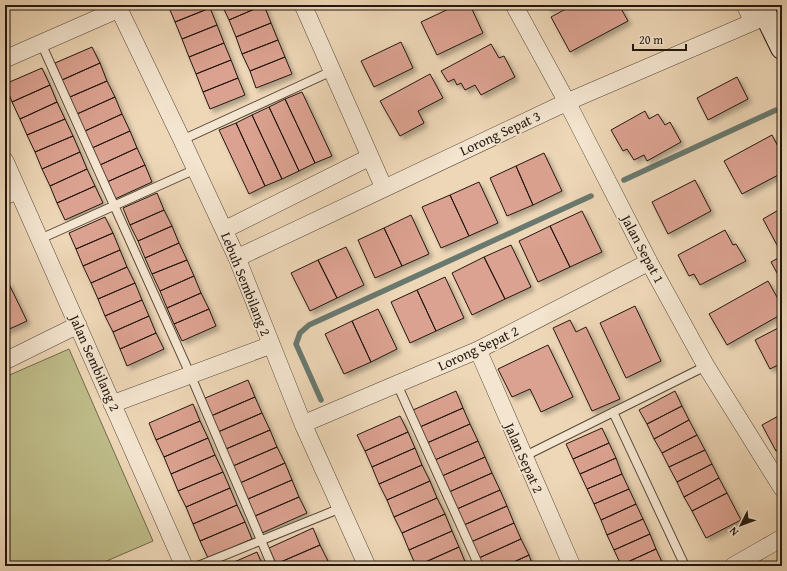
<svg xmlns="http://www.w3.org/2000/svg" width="787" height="571" viewBox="0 0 787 571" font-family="'Gentium Book Plus',serif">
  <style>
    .green { fill: #bfbd8a; stroke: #706a4c }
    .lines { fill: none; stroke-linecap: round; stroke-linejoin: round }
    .stream { stroke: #69796f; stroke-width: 5.5 }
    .building { fill: #dca291; stroke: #22170f; filter: url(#shadow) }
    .service-casing { stroke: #554739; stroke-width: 10 }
    .minor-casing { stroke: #554739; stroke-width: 18 }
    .secondary-casing { stroke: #22170f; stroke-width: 24 }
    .service { stroke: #f4e5d0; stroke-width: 8 }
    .minor { stroke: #f4e5d0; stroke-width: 17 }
    .secondary { stroke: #f4e5d0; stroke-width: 22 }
    .labels { text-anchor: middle; stroke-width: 3.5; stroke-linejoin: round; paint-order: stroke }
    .street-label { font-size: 14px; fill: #22170f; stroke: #f4e5d0 }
  </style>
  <defs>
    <filter id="shadow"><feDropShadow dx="3.5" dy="3.5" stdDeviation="2" flood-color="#0004"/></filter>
  </defs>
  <rect width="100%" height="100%" fill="#eed7b7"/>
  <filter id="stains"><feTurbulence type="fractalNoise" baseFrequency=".005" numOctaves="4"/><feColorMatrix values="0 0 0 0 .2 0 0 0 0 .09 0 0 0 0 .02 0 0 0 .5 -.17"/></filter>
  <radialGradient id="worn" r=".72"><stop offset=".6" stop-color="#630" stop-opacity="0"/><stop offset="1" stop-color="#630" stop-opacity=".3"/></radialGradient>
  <path class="green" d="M69 349 153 541 95 566H5V377Z"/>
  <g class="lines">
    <path class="stream" d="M624 180 776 110
      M321 400 296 344 300 333 309 325 591 196"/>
  </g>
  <path class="building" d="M168 5H208L210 8 175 22Z
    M222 5H264L229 20Z
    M264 5 271 23 236 37 229 20Z
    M457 5H470L483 33 437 55 421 22Z
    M546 5H559L550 10Z
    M573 5H619L628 21 570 52 551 17Z
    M210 8 217 25 182 39 175 22Z
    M271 23 278 40 242 54 236 37Z
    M217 25 224 43 189 57 182 39Z
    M278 40 285 57 250 71 242 54Z
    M401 42 413 68 374 87 361 61Z
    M224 43 231 60 196 74 189 57Z
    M491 44 499 58 504 56 515 77 481 95 475 85 465 90 461 83 457 85 454 79 448 82 441 71Z
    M92 47 100 63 62 80 55 63Z
    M285 57 292 74 256 88 250 71Z
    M231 60 238 78 203 92 196 74Z
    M100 63 107 81 70 97 62 80Z
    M42 68 50 85 12 102 5 84Z
    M430 74 443 98 418 111 424 123 400 136 380 101Z
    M737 77 748 99 708 120 697 98Z
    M238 78 245 95 210 109 203 92Z
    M107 81 115 97 77 114 70 97Z
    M50 85 57 102 20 119 12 102Z
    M302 92 332 156 315 163 285 99Z
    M115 97 122 114 85 131 77 114Z
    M285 99 315 163 299 171 269 107Z
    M57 102 65 119 27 135 20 119Z
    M269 107 299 171 282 179 252 115Z
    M645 111 649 119 658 114 665 125 670 122 681 142 647 161 644 155 634 160 627 149 623 151 611 130Z
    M122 114 130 131 92 148 85 131Z
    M252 115 282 179 265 186 236 123Z
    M65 119 73 136 35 152 27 135Z
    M236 123 265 186 249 194 219 130Z
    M130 131 137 148 100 165 92 148Z
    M772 135 782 154V173L742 194 724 161Z
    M73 136 80 152 42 169 35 152Z
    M137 148 145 165 107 182 100 165Z
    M80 152 87 169 50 186 42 169Z
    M544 153 562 191 533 205 516 166Z
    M145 165 152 182 115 199 107 182Z
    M516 166 533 205 507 216 490 178Z
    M87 169 95 186 57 203 50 186Z
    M695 180 711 211 668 234 652 202Z
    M479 182 498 223 469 236 450 195Z
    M95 186 103 203 65 220 57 203Z
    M157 193 164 210 130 225 123 208Z
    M450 195 469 236 441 248 422 207Z
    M782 208V243L777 245 763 219Z
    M164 210 172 226 138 241 130 225Z
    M582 211 602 252 570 267 550 226Z
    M411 215 429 254 402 266 384 228Z
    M105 217 113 233 76 249 69 233Z
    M172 226 179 243 145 258 138 241Z
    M550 226 570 267 538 282 519 241Z
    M384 228 402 266 375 278 358 240Z
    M725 230 733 245 736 244 746 261 700 285 694 274 689 276 678 255Z
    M113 233 120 250 83 266 76 249Z
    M179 243 187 260 152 274 145 258Z
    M511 245 531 287 505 299 484 257Z
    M346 247 364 285 337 298 318 260Z
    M120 250 127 267 91 283 83 266Z
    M782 256V282L771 262Z
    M484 257 505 299 472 315 452 273Z
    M187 260 194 276 160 291 152 274Z
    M318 260 337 298 310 311 291 273Z
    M127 267 135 283 98 299 91 283Z
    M194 276 201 293 167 308 160 291Z
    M445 277 464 318 436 331 417 290Z
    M768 281 782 306V314L727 345 709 314Z
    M8 282 27 321 5 331V283Z
    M135 283 142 300 105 316 98 299Z
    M417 290 436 331 410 343 391 302Z
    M201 293 209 309 174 324 167 308Z
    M142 300 149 316 113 332 105 316Z
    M635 306 661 361 626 378 600 323Z
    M209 309 216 326 182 341 174 324Z
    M378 309 397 349 371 362 352 321Z
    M149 316 156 333 120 349 113 332Z
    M570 320 576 332 586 327 620 399 592 411 553 328Z
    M352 321 371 362 344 374 325 334Z
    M782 326V363L770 369 755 340Z
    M156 333 164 349 127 366 120 349Z
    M548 345 573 397 541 412 530 389 512 397 498 369Z
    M248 380 255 397 211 416 203 399Z
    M456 391 463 408 420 427 413 410Z
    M675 391 682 406 647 424 639 410Z
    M255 397 262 413 218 432 211 416Z
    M193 404 200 421 156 440 149 423Z
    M682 406 689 420 654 439 647 424Z
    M463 408 470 424 427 443 420 427Z
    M262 413 270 430 226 449 218 432Z
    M782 414V448L776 451 762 425Z
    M400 416 408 432 365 451 357 435Z
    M689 420 697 435 662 453 654 439Z
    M200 421 208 438 164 457 156 440Z
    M470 424 478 441 435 460 427 443Z
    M602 428 609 443 573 459 566 444Z
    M270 430 277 447 233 466 226 449Z
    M408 432 415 448 372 467 365 451Z
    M697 435 705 450 669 467 662 453Z
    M208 438 215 455 171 474 164 457Z
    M478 441 485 457 442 476 435 460Z
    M609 443 616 458 580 474 573 459Z
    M277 447 285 463 240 483 233 466Z
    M415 448 422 465 379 484 372 467Z
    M705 450 712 464 677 482 669 467Z
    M215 455 223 472 178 491 171 474Z
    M485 457 492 473 449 492 442 476Z
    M616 458 622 474 587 489 580 474Z
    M285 463 292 480 248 499 240 483Z
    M712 464 719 478 684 497 677 482Z
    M422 465 430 481 387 500 379 484Z
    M223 472 230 488 186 507 178 491Z
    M492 473 500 490 457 509 449 492Z
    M622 474 629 489 594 504 587 489Z
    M719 478 727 493 692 511 684 497Z
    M292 480 299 497 255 516 248 499Z
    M430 481 437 498 394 517 387 500Z
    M230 488 237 505 193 524 186 507Z
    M629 489 636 504 601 520 594 504Z
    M500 490 507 506 464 525 457 509Z
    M727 493 741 520 706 538 692 511Z
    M299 497 307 513 262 533 255 516Z
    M437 498 445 514 402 533 394 517Z
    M636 504 643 519 607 535 601 520Z
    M237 505 245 522 200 541 193 524Z
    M507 506 514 523 471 542 464 525Z
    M445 514 452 531 409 550 402 533Z
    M643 519 650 534 614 550 607 535Z
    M245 522 252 539 208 558 200 541Z
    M514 523 521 539 479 558 471 542Z
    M313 528 320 545 276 564 269 548Z
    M452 531 459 547 416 566 409 550Z
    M650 534 656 549 621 565 614 550Z
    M521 539 529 555 505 566H482L479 558Z
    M320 545 328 561 316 566H277L276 564Z
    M459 547 466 564 461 566H417Z
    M656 549 663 564 659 566H621V565Z
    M257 552 263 566H225Z
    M529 555 533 566H505Z
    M328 561 330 566H316Z"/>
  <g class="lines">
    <g class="service-casing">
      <path id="service" d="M41 43 190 374 272 566
        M182 140 332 71
        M40 239 196 169
        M397 384 479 566
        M613 412 685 566
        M523 457 706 366
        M198 566 341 508"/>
    </g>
    <g class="minor-casing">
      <path id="minor" d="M117 5 182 140 237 258 303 424 367 566
        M303 5 384 188
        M514 5 567 102 649 262 706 366 782 488
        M745 5 753 22
        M5 59 119 9
        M5 161 184 566
        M5 196 18 190
        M224 230 370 157
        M237 258 567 102 753 22 766 15
        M478 350 572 566
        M5 361 78 325
        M112 404 271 345
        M303 424 397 384 478 350 649 262
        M733 566 782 538"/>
    </g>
    <g class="secondary-casing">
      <path id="secondary" d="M761 5 782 48"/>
    </g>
    <use href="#service" class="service"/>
    <use href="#minor" class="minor"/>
    <use href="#secondary" class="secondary"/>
  </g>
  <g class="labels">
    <g class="street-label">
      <text transform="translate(500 133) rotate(-25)" y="5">Lorong Sepat 3</text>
      <text transform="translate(643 249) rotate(62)" y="5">Jalan Sepat 1</text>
      <text transform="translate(246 284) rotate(68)" y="5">Lebuh Sembilang 2</text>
      <text transform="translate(478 348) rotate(-25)" y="5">Lorong Sepat 2</text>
      <text transform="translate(95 363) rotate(66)" y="5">Jalan Sembilang 2</text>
      <text transform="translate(524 458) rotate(66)" y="5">Jalan Sepat 2</text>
    </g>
  </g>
  <rect width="787" height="571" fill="none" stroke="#eed7b7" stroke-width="20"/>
  <rect x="6" y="6" width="775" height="559" fill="none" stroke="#22170f" stroke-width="2"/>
  <rect x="10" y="10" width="767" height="551" fill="none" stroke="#22170f"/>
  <g transform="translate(741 525) rotate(228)" stroke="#f4e5d0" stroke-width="3" paint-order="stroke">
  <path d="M0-3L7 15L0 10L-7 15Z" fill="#22170f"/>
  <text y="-6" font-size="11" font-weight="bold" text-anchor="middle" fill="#22170f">N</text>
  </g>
  <path d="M633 44v6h53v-6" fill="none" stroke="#22170f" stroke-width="2"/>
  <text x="639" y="44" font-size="12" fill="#22170f" stroke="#f4e5d0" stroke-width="3" paint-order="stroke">20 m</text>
  <rect width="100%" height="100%" filter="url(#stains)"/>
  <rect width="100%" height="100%" fill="url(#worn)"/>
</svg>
